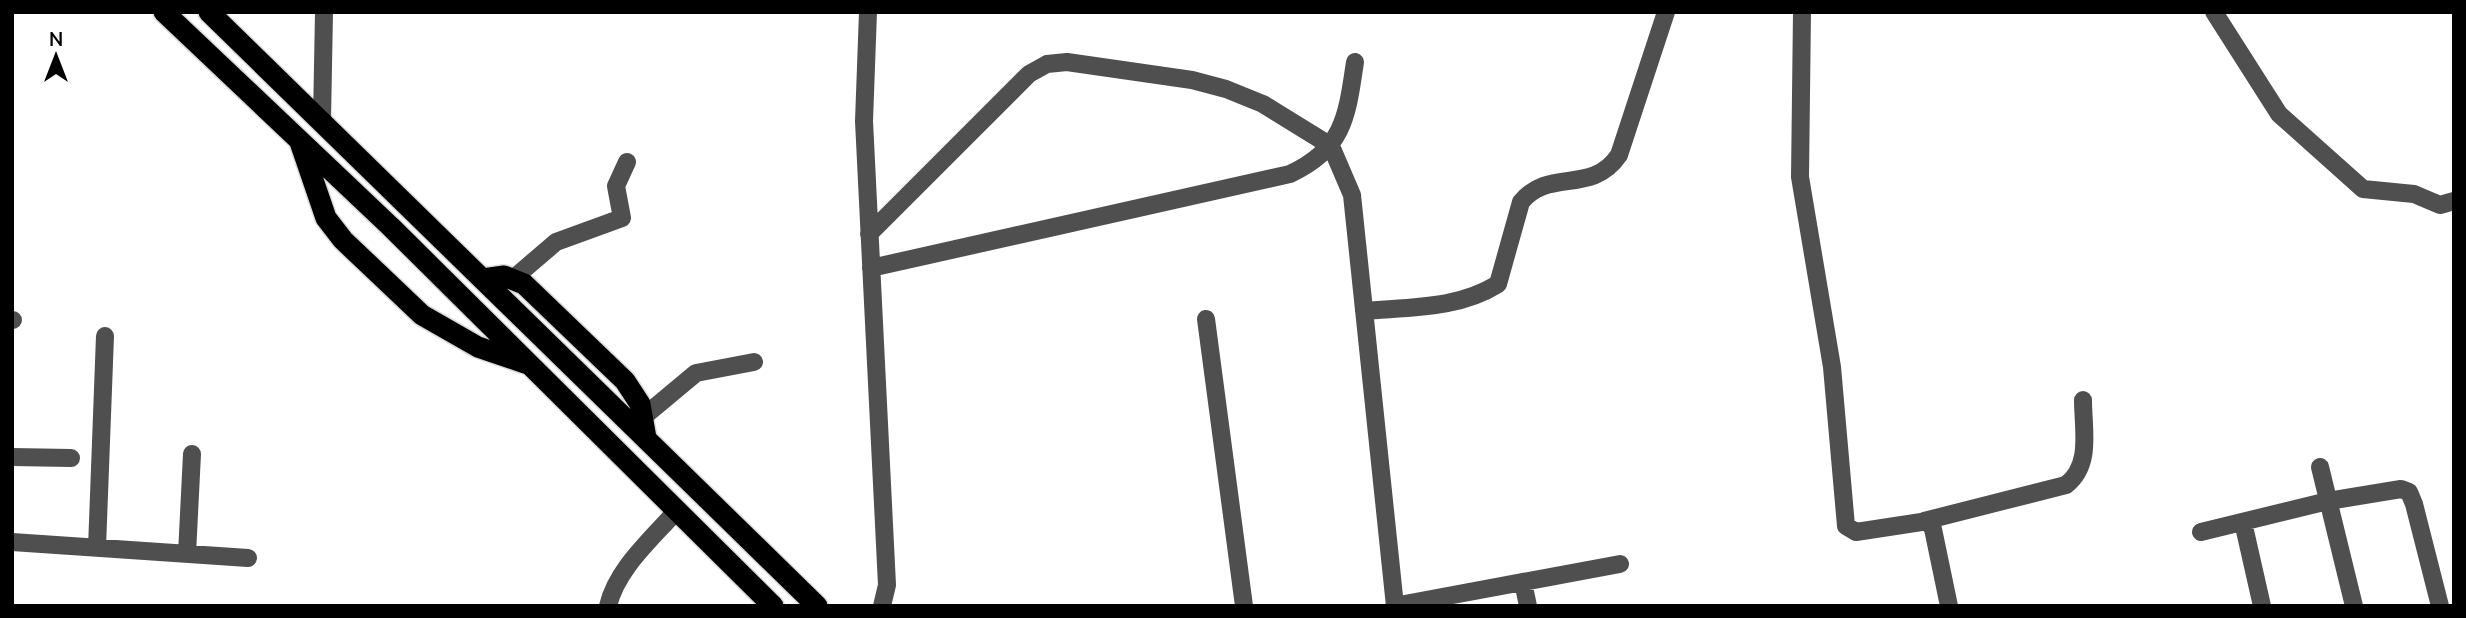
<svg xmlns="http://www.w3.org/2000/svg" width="2466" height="618" viewBox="0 0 2466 618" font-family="'Nunito Sans',sans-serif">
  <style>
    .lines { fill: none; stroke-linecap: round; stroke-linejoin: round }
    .highway-casing { stroke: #dbdbdb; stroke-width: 24 }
    .minor { stroke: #4f4f4f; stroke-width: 18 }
    .highway { stroke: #000; stroke-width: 21 }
  </style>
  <rect width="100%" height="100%" fill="#fff"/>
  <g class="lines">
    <g class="highway-casing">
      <path id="highway" d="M164 12 391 227 773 606
        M209 12 817 606
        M300 142 326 218 343 240 422 315 478 347 525 363
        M483 279 504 276 524 284 625 381 640 404 646 438"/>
    </g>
    <path class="minor" d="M868 12 864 121 887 585 882 606
      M1802 12 1800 177 1832 367 1846 526 1856 532 1928 521 1933 529 1949 606
      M2214 12 2279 114 2363 189 2414 194 2440 205 2454 201
      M322 120 324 12
      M869 234 1029 74 1047 64 1067 62 1192 80 1226 89 1263 104 1331 146 1352 195 1395 606
      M871 268 1290 174C1344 149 1347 116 1355 62
      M514 278 556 242 622 218 616 186 627 162
      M1364 311C1411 307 1458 309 1498 284L1521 202C1550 167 1591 196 1619 155L1666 12
      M1206 319 1244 606
      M12 320H13
      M642 418 696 373 754 362
      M12 457 71 458
      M2320 467 2354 606
      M1924 521 2066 485C2092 465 2083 430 2083 400
      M2243 522 2262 606
      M2201 532 2328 501 2401 489 2409 492 2414 504 2440 606
      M12 542 248 558
      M97 548 105 336
      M187 554 192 454
      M1523 582 1528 606
      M608 606C617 568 652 539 677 510
      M1394 606 1620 564"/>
    <use href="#highway" class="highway"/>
  </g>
  <rect width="2466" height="618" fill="none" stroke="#000000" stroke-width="28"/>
  <g transform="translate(56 56)" stroke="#ffffff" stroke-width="5" paint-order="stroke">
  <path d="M0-5L12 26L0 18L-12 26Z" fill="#000000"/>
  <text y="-10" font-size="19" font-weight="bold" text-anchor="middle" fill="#000000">N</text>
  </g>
</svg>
